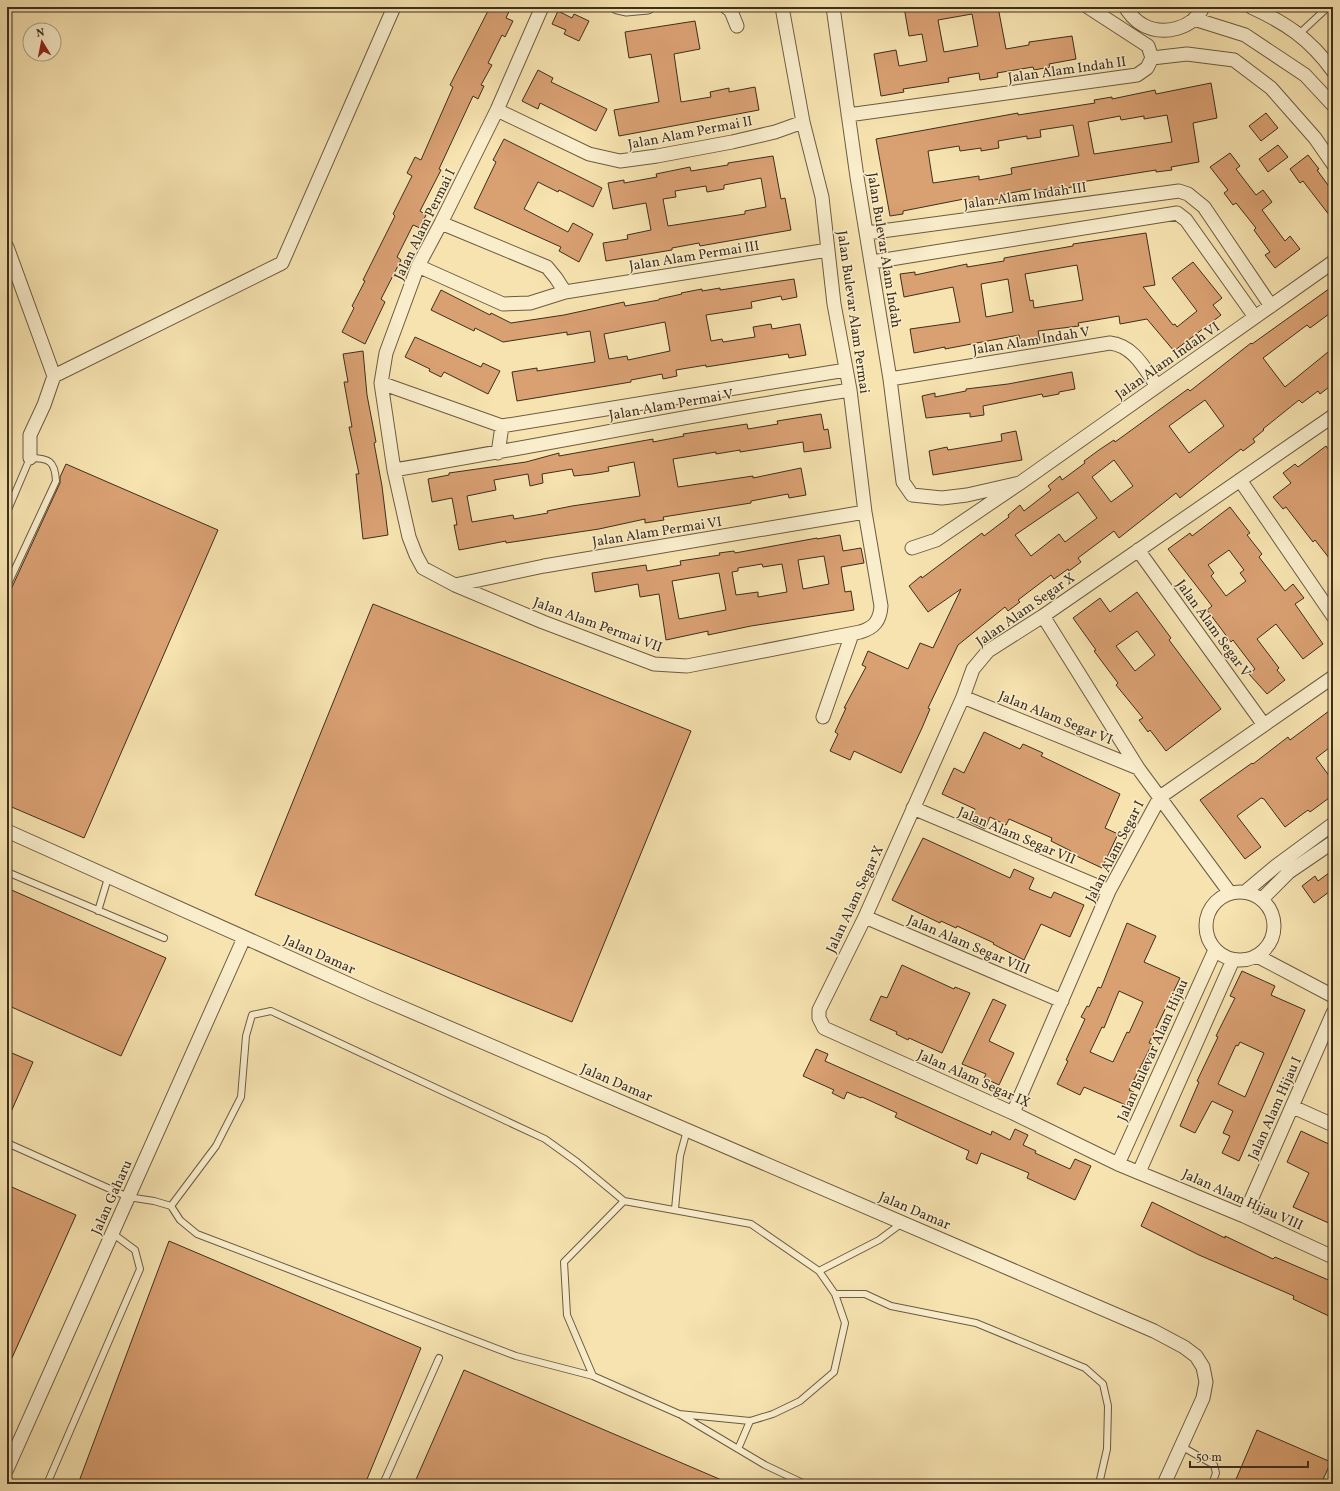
<svg xmlns="http://www.w3.org/2000/svg" width="1340" height="1491" viewBox="0 0 1340 1491" font-family="Vollkorn,serif">
  <style>
    .building { fill: #d9a072; stroke: #3e2e1e; fill-rule: evenodd }
    .lines { fill: none; stroke-linecap: round; stroke-linejoin: round }
    .service-casing { stroke: #6c5b42; stroke-width: 8 }
    .minor-casing { stroke: #6c5b42; stroke-width: 15 }
    .service { stroke: #f9edcc; stroke-width: 6 }
    .minor { stroke: #f9edcc; stroke-width: 13 }
    .labels { text-anchor: middle; stroke-width: 3; stroke-linejoin: round; paint-order: stroke }
    .street-label { font-size: 14px; fill: #3e2e1e; stroke: #f9edcc }
  </style>
  <rect width="100%" height="100%" fill="#f6e3b0"/>
  <filter id="stains"><feTurbulence type="fractalNoise" baseFrequency=".005" numOctaves="4"/><feColorMatrix values="0 0 0 0 .2 0 0 0 0 .09 0 0 0 0 .02 0 0 0 .5 -.17"/></filter>
  <radialGradient id="worn" r=".72"><stop offset=".6" stop-color="#630" stop-opacity="0"/><stop offset="1" stop-color="#630" stop-opacity=".3"/></radialGradient>
  <path class="building" d="M490 7H511L506 18 513 21 505 37 502 35 488 63 492 65 481 85 484 86 478 99 473 96 439 169 441 170 420 211 426 215 420 228 413 225 397 257 401 260 381 299 385 302 365 344 342 332 354 308 352 306 365 281 363 280 395 216 393 214 412 176 407 173 415 157 421 160 453 87 450 85Z
    M904 7H998L1006 49 1029 45V42L1072 36 1076 59 1049 64 1050 67 1034 70 1033 67 997 73 998 77 980 80 979 73 948 78 949 82 903 89 904 92 881 96 874 54 896 50 899 66 927 61 922 34 909 36ZM972 14 978 46 944 52 938 20Z
    M558 11 572 18 574 14 589 21 579 41 564 34 566 30 552 24Z
    M695 21 700 49 674 54 681 102 711 97 710 92 729 88V92L755 87 759 110 619 136 614 110 659 102 651 54 629 58 625 32Z
    M538 70 553 78 551 82 607 109 596 131 540 103 538 109 522 101Z
    M1211 83 1217 118 1193 123 1199 162 1171 167 1172 170 1156 172V170L1075 183 1076 186 1063 189V187L1037 191V188L1000 195 1001 199 987 201 965 205 964 199 903 211V214L890 216 876 139 1018 113V115L1095 103 1094 100 1112 97V99L1155 90 1156 94ZM1167 115 1172 142 1094 154 1088 122 1120 116 1121 120 1144 116V119ZM1073 125 1079 156 1011 168 1012 174 979 180V176L933 183 928 151 959 146 960 151 981 148V151L999 148 998 141 1027 136V139L1041 137 1040 130Z
    M1266 113 1278 128 1261 141 1249 126Z
    M504 139 602 188 593 207 559 190 558 192 538 182 524 209 568 232 573 223 593 234 579 262 559 251 561 247 474 208 496 162 493 160Z
    M1278 145 1288 157 1268 172 1259 159Z
    M1230 153 1240 166 1236 169 1256 195 1263 190 1272 202 1262 210 1285 241 1290 236 1300 249 1275 268 1265 255 1270 252 1254 230 1256 228 1236 203 1233 205 1224 193 1228 190 1210 167Z
    M1308 155 1319 169 1317 170 1333 192V220L1303 181 1300 183 1290 169Z
    M773 156 781 199 785 198 791 230 700 246 699 243 672 248V250L606 261 603 243 628 239 627 235 651 230 646 203 613 209 608 183 624 180V183L657 177 656 174 690 167 691 171 728 165V163ZM761 178 766 207 745 211V214L668 226 663 199 676 197 675 191 706 186 707 192 724 189V185Z
    M1146 233 1155 285 1143 287 1173 325 1175 324 1177 327 1197 311 1172 278 1193 262 1222 298 1213 305 1221 315 1174 351 1147 319 1120 324 1119 316 1078 323 1079 326 1038 331 1040 341 1021 344 1019 335 945 349V347L914 353 910 329 960 322 953 287 904 297 900 274 915 272V275L967 264V267L1004 261V258L1073 246V244ZM1077 265 1083 300 1034 308 1033 300 1030 301 1025 274ZM1008 279 1013 312 986 317 981 284Z
    M794 279 797 297 782 300 781 296 751 302 752 308 706 315 711 341 722 339 723 342 755 337 753 327 771 324 772 329 800 324 806 355 789 358 788 354 706 367V365L676 370 677 376 663 379 662 374 631 380V382L517 401 512 372 537 368V371L595 362 590 331 567 335V332L503 342 475 328 474 331 431 310 441 290 490 315 491 313 511 323 564 315 624 302 625 306 659 300V299L682 294 681 293 702 289V291L720 288V290ZM665 322 670 351 628 360 627 356 609 359 604 334Z
    M1333 286V311L1310 328 1307 325 1263 358 1285 387 1328 352 1333 359V384L1320 394 1318 391 1302 403 1299 400 1263 429 1264 430 1253 439 1255 442 1243 451 1241 449 1207 476 1180 498 1176 493 1119 538 1114 531 1078 558 1081 562 1069 571 1068 569 1054 579 1051 575 1018 600 1020 602 1008 611 1005 607 958 645 928 708 930 709 922 728 901 773 854 751 850 760 830 751 838 734 835 732 846 708H844L866 667 862 665 868 651 908 669 920 643 933 648 961 589 928 612 909 586 921 576 922 578 982 533 984 536 1009 517 1008 515 1020 505 1024 511 1051 490 1048 486 1060 476 1062 480 1085 463 1084 461 1099 450 1114 440 1115 442 1188 389 1190 391 1251 343 1252 344ZM1205 400 1224 426 1189 453 1169 426ZM1114 460 1133 486 1111 502 1092 477ZM1078 492 1097 518 1065 542 1059 534 1031 556 1015 535Z
    M415 337 481 367 483 363 500 371 488 394 444 372 441 377 429 371 430 369 405 357Z
    M363 351 367 395 376 442 374 443 382 486 388 535 363 539 356 474H359L349 427H352L344 382H348L343 354Z
    M1072 372 1075 389 1059 392V394L1043 397 1042 394 983 406 984 415 970 417V413L926 418 922 396 935 393V397L966 391V389L1008 384Z
    M821 414 824 430 828 429 831 448 804 452 803 442 740 452V450L716 454V452L673 459 678 487 753 476V478L801 468 806 495 789 498 788 494 751 501V503L663 517 664 520 645 523V519L599 529 506 543V541L459 550 454 525H457L452 498 432 502 428 479 449 475V473L526 462 559 453V456L653 439V442L684 436 683 434 747 424 748 429 778 424 777 421ZM634 462 640 496 572 506 547 511 548 513 514 519 513 515 472 522 467 496 496 490 494 480 528 474 530 486 543 483 542 474 572 469 574 476 592 474 609 471 608 467Z
    M1016 431 1022 460 933 475 929 451 947 447 948 450 1002 441 1001 434Z
    M1326 446 1333 455V563L1315 540 1313 542 1286 507 1283 509 1273 497 1291 483 1283 473 1295 464 1298 467Z
    M66 464 218 530 84 838 7 805V598L60 483V477Z
    M1230 507 1250 533 1247 535 1262 554 1259 557 1285 591 1293 584 1304 598 1295 604 1323 644 1303 659 1276 624 1257 639 1279 668 1277 670 1285 680 1267 694 1249 674 1255 669 1233 640 1231 642 1207 610 1212 606 1168 549 1190 533 1192 536ZM1229 550 1244 570 1240 573 1246 581 1226 596 1211 576 1214 573 1208 565Z
    M840 535 843 551 861 548 864 563 841 567 845 592 851 591 854 610 751 626 708 635V631L666 640 659 594 640 597 638 584 595 592 592 573 646 565 647 571 681 565 680 561 720 555 719 553 734 551 735 553 817 538V539ZM824 556 829 584 803 589 798 560ZM762 564 763 567 782 564 787 592 758 597V592L736 595 732 572 738 571V568ZM719 573 726 610 679 619 672 581Z
    M1137 592 1171 638 1169 640 1184 660 1221 709 1166 751 1150 730 1148 732 1139 720 1143 718 1116 685 1118 683 1094 651 1096 650 1073 618 1100 598 1110 612ZM1137 631 1155 655 1135 671 1116 646Z
    M373 604 691 731 572 1022 255 895Z
    M1333 708V745L1316 758 1333 781V795L1310 812 1308 810 1285 827 1264 799 1261 798 1237 816 1261 847 1245 859 1200 800 1252 763 1253 764 1288 737 1290 740Z
    M984 732 1020 749 1023 744 1043 753 1041 756 1120 794 1105 828 1118 834 1102 868 1070 853 1071 851 1051 841 1052 838 1009 819 1006 825 990 817 985 829 970 822 975 809 942 794 954 768 964 773Z
    M923 838 1010 878 1014 869 1034 878 1029 889 1051 898 1054 892 1084 905 1070 937 1041 924 1024 960 993 944 994 943 957 926 956 928 941 921 940 923 892 900Z
    M1333 870V889L1314 903 1302 886 1315 876 1318 881Z
    M7 888 166 958 121 1056 7 1005Z
    M1127 923 1156 936 1144 962 1180 978 1149 1043 1152 1044 1129 1090 1134 1092 1128 1106 1084 1087 1080 1095 1057 1084 1068 1061 1066 1060 1085 1019 1081 1017 1087 1006 1089 1007 1098 987 1101 988ZM1119 991 1143 1002 1129 1033 1127 1032 1113 1062 1090 1052 1102 1027 1104 1028Z
    M902 965 954 989 955 987 970 993 942 1053 909 1038 908 1040 896 1034 897 1032 870 1020 881 996 887 998Z
    M1242 971 1275 986 1271 995 1305 1010 1239 1161 1222 1153 1230 1136 1223 1133 1233 1111 1212 1101 1195 1133 1180 1126 1199 1082 1197 1081 1218 1037 1216 1036 1235 998 1230 996ZM1240 1042 1264 1053 1245 1097 1218 1084 1236 1045 1238 1046Z
    M993 999 1006 1005 989 1041 1014 1053 999 1085 984 1078 986 1074 962 1064Z
    M816 1049 828 1054 825 1061 991 1135 992 1131 1010 1140 1015 1129 1028 1135 1023 1145 1036 1151 1035 1153 1070 1169 1075 1159 1091 1166 1075 1200 1027 1178 1029 1173 981 1153 977 1164 966 1159 969 1151 895 1117 897 1113 862 1097 861 1098 847 1092 844 1099 832 1093 834 1090 803 1076Z
    M7 1051 33 1062 7 1121Z
    M1301 1131 1333 1146V1225L1293 1207 1309 1173 1287 1162Z
    M7 1185 76 1215 7 1369Z
    M1152 1202 1225 1238V1236L1273 1259 1275 1257 1333 1282V1318L1293 1299 1294 1296 1199 1255 1141 1226Z
    M169 1241 421 1348 365 1484H78Z
    M464 1370 731 1484H414Z
    M1257 1430 1331 1462 1321 1484H1234Z"/>
  <g class="lines">
    <g class="service-casing">
      <path id="service" d="M1299 34 1328 7
        M7 512 30 458C49 458 55 461 56 481L7 586
        M7 872 164 938
        M98 911 108 878
        M7 1143 128 1197 154 1201 171 1206 216 1146 241 1097 246 1036 252 1015 271 1011 545 1139 577 1162 624 1201
        M624 1201 751 1224 819 1271 835 1294 845 1323 834 1372 800 1401 773 1414 750 1421 679 1414 593 1376 567 1315 564 1262Z
        M171 1206 180 1220 197 1234 516 1356 593 1376
        M675 1209 680 1156 687 1130
        M819 1271 879 1240 902 1223
        M835 1294H865L891 1306 976 1323 1085 1368 1103 1384 1108 1406 1107 1449 1099 1484
        M681 1415 765 1465 805 1484
        M1181 1446 1214 1465 1216 1473 1212 1484
        M738 1449 750 1421
        M47 1484 140 1269 135 1250 112 1233
        M383 1484 439 1358"/>
    </g>
    <g class="minor-casing">
      <path id="minor" d="M542 7 497 110 441 223 418 266 386 353 381 383 394 470 409 537 416 555 423 568 455 585 543 622 654 664 687 666 860 632C874 628 880 621 881 606L865 512 850 390 834 304 822 197 803 122 782 7
        M617 7 626 9 648 7
        M726 7 731 11 737 26
        M833 7 857 177 890 379 903 482 912 495 942 498 967 495 1020 483
        M1088 7 1148 46 1152 58
        M1125 7C1130 14 1135 21 1143 25 1163 36 1193 29 1203 7
        M1251 7C1286 23 1310 39 1333 71
        M1194 19 1245 35 1305 75 1333 105
        M1152 58 1187 54 1234 60 1271 88 1315 138 1333 164
        M497 110 589 154 620 161 657 156 732 142 775 132 803 122
        M848 115 1137 75 1147 68 1152 58
        M441 223 547 267 556 278 565 292
        M867 233 1179 191 1188 194 1204 207 1271 306
        M7 247 54 376 44 405 30 435V458
        M872 262 1177 213 1186 220 1255 317
        M418 266 503 304 530 303 565 292 828 250
        M54 376 282 263 394 7
        M890 379 1110 343C1134 346 1144 368 1157 386
        M381 383 502 426 846 370
        M1333 416 1043 616 988 651 973 669 963 697 865 917 819 1010V1018L824 1028 1013 1113 1118 1164 1244 1216 1333 1257
        M498 453 502 426
        M394 470C546 445 697 413 850 390
        M1240 480 1333 616
        M912 548 936 540 1020 483 1333 262
        M1138 550 1264 725
        M455 585 544 566 865 512
        M1043 616 1138 768 1230 893
        M963 697 1138 768
        M823 717 852 634
        M913 808 1109 891
        M7 831 373 995 1154 1331 1184 1347 1196 1356 1203 1367 1206 1382 1203 1398 1164 1484
        M1245 892 1276 866 1333 824
        M1206 926a34 34 0 1 1 68 0a34 34 0 1 1-68 0Z
        M1262 899 1289 872 1333 842
        M865 917 1062 1001
        M1257 956 1333 996
        M1293 1107 1333 1125
        M1013 1113 1109 891 1160 797 1333 677
        M1118 1164 1215 950
        M1139 1172 1233 960
        M1244 1216 1333 1013
        M7 1469 244 938"/>
    </g>
    <use href="#service" class="service"/>
    <use href="#minor" class="minor"/>
  </g>
  <g class="labels">
    <g class="street-label">
      <text transform="translate(1067 69) rotate(-8)" y="5">Jalan Alam Indah II</text>
      <text transform="translate(690 132) rotate(-11)" y="5">Jalan Alam Permai II</text>
      <text transform="translate(1025 195) rotate(-8)" y="5">Jalan Alam Indah III</text>
      <text transform="translate(424 224) rotate(-64)" y="5">Jalan Alam Permai I</text>
      <text transform="translate(885 250) rotate(81)" y="5">Jalan Bulevar Alam Indah</text>
      <text transform="translate(694 255) rotate(-9)" y="5">Jalan Alam Permai III</text>
      <text transform="translate(854 312) rotate(82)" y="5">Jalan Bulevar Alam Permai</text>
      <text transform="translate(1031 340) rotate(-9)" y="5">Jalan Alam Indah V</text>
      <text transform="translate(1167 360) rotate(-35)" y="5">Jalan Alam Indah VI</text>
      <text transform="translate(671 404) rotate(-10)" y="5">Jalan Alam Permai V</text>
      <text transform="translate(657 531) rotate(-9)" y="5">Jalan Alam Permai VI</text>
      <text transform="translate(1025 609) rotate(-35)" y="5">Jalan Alam Segar X</text>
      <text transform="translate(598 624) rotate(20)" y="5">Jalan Alam Permai VII</text>
      <text transform="translate(1214 628) rotate(54)" y="5">Jalan Alam Segar V</text>
      <text transform="translate(1056 717) rotate(22)" y="5">Jalan Alam Segar VI</text>
      <text transform="translate(1017 835) rotate(23)" y="5">Jalan Alam Segar VII</text>
      <text transform="translate(1114 851) rotate(-63)" y="5">Jalan Alam Segar I</text>
      <text transform="translate(854 899) rotate(-65)" y="5">Jalan Alam Segar X</text>
      <text transform="translate(969 944) rotate(23)" y="5">Jalan Alam Segar VIII</text>
      <text transform="translate(320 954) rotate(24)" y="5">Jalan Damar</text>
      <text transform="translate(1152 1050) rotate(-66)" y="5">Jalan Bulevar Alam Hijau</text>
      <text transform="translate(974 1078) rotate(24)" y="5">Jalan Alam Segar IX</text>
      <text transform="translate(617 1082) rotate(23)" y="5">Jalan Damar</text>
      <text transform="translate(1274 1108) rotate(-66)" y="5">Jalan Alam Hijau I</text>
      <text transform="translate(111 1197) rotate(-66)" y="5">Jalan Gaharu</text>
      <text transform="translate(1243 1199) rotate(24)" y="5">Jalan Alam Hijau VIII</text>
      <text transform="translate(915 1210) rotate(23)" y="5">Jalan Damar</text>
    </g>
  </g>
  <rect width="1340" height="1491" fill="none" stroke="#f6e3b0" stroke-width="24"/>
  <rect x="8" y="8" width="1324" height="1475" fill="none" stroke="#3e2e1e" stroke-width="2"/>
  <rect x="12" y="12" width="1316" height="1467" fill="none" stroke="#3e2e1e"/>
  <g transform="translate(42 42) rotate(350)"><circle r="19" fill="#f9edcc" stroke="#aea186"/>
  <path d="M0-3L7 15L0 10L-7 15Z" fill="#8f2418"/>
  <text y="-6" font-size="11" font-weight="bold" text-anchor="middle" fill="#3e2e1e">N</text>
  </g>
  <path d="M1190 1461v6h118v-6" fill="none" stroke="#3e2e1e" stroke-width="2"/>
  <text x="1196" y="1461" font-size="12" fill="#3e2e1e" stroke="#f9edcc" stroke-width="3" paint-order="stroke">50 m</text>
  <rect width="100%" height="100%" filter="url(#stains)"/>
  <rect width="100%" height="100%" fill="url(#worn)"/>
</svg>
